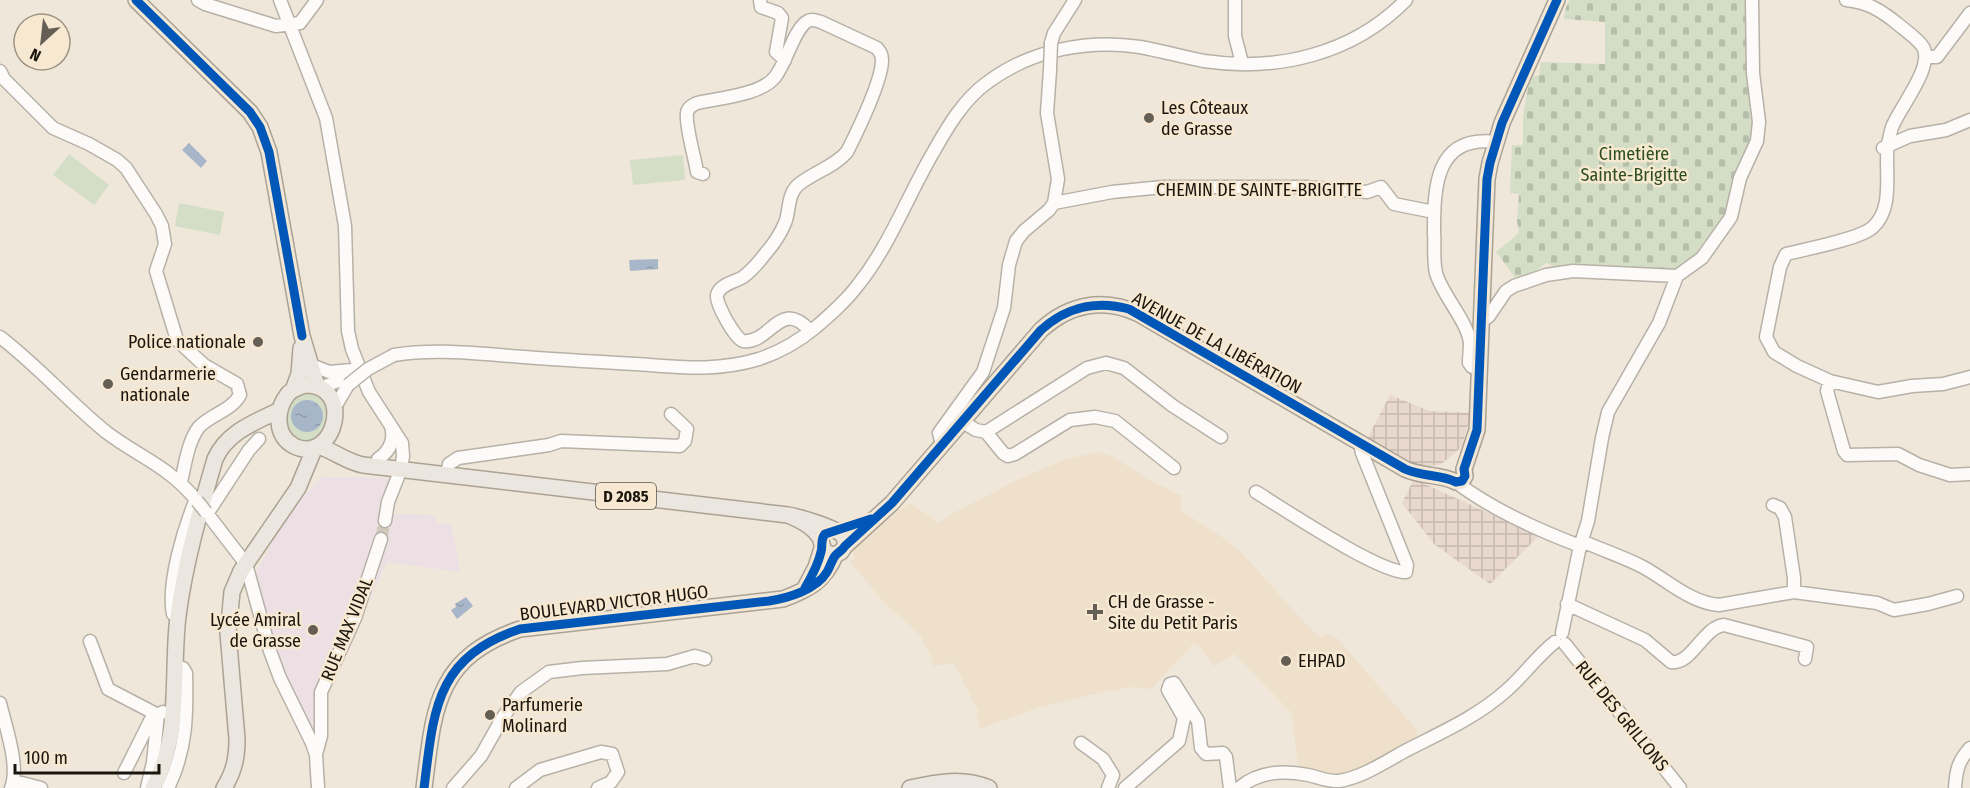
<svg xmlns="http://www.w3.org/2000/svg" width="1970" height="788" viewBox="0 0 1970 788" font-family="'Fira Sans Condensed',sans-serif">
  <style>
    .built { fill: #efe0cb }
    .industrial { fill: url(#industrial-grid) }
    .education { fill: #ece0e5 }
    .green { fill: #d4dec6 }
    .cemetery { fill: url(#cemetery-stones) }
    .water { fill: url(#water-ripples) }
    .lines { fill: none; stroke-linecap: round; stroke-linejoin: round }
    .minor-tunnel { stroke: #cfc8bb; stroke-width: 12; stroke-dasharray: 12 6; stroke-linecap: butt }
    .minor-casing { stroke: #b7b1a7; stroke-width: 15 }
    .major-casing { stroke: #aca292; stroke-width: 18 }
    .minor { stroke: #fdfbf9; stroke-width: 12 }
    .major { stroke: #ebe6df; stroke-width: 15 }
    .minor-bridge-casing { stroke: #b7b1a7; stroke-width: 15; stroke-linecap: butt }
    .minor-bridge { stroke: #fdfbf9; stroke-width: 12 }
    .cycleway-casing { stroke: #f7e8d2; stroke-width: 13 }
    .cycleway { stroke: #0057b8; stroke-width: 9 }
    .poi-dot { fill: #655e55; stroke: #f7e8d2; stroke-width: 2 }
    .labels { text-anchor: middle; stroke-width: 5; stroke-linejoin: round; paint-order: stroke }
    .shield { fill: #f7e8d2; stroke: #5c5448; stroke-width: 1.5 }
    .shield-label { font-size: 16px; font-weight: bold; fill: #1a150d }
    .poi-label { font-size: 18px; fill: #1a150d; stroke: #f7e8d2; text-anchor: start }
    .park-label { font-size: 18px; fill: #2d4f1e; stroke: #f7e8d2 }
    .street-label { font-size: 18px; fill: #1a150d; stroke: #f7e8d2 }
  </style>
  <defs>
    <pattern id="industrial-grid" width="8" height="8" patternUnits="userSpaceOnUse" patternTransform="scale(1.5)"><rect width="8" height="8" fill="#e8d8cd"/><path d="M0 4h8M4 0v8" fill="none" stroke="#c6b8af"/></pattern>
    <pattern id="cemetery-stones" width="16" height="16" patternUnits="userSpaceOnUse" patternTransform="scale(1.5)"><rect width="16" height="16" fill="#d4dec6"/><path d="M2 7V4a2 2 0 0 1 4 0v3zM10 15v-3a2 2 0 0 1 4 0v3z" fill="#b5bea9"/></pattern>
    <pattern id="water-ripples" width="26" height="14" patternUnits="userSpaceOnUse" patternTransform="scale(1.5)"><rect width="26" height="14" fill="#a8b6c9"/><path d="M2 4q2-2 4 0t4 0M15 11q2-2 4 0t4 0" fill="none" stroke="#909cab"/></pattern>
  </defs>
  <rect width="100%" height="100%" fill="#efe7da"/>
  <path class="built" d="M1098 452 1112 456 1146 478 1182 496 1180 510 1222 537 1243 554 1303 621 1320 637 1326 634 1337 638 1416 729 1418 737 1365 768 1338 777 1299 772 1291 712 1234 654 1214 666 1199 646 1194 643 1151 689 1133 687 1103 692 1040 707 980 729 976 715 979 713 954 663 933 666 931 657 920 635 884 602 850 562 855 558 852 548 908 504H912L938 523 952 514 1017 480 1066 459Z"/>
  <path class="industrial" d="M1390 395 1430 411 1471 413 1462 447 1440 465 1415 467 1367 439Z
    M1414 479 1539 536 1490 584 1434 544 1402 503Z"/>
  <path class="education" d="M323 477 400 478 390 514 435 515 437 525 451 523 460 572 387 562 325 695 315 729 305 717 281 668 255 574 290 509Z"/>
  <path class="green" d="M69 154 109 185 94 205 53 175Z
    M683 155 685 180 633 185 630 160Z
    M179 203 224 212 220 235 175 226Z
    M303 393C327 392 334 417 321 435 318 438 312 440 308 442L294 438 286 426C286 412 289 400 303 393Z"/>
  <path class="cemetery" d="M1570 0H1749L1756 121 1754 134 1728 216 1691 263 1672 270 1557 267 1546 263 1519 283 1496 252 1519 233 1517 221 1519 194 1510 193 1512 145H1523V116L1530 77 1539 75 1541 62 1605 64V22L1564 19 1566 7Z"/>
  <path class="water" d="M189 143 207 161 201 168 182 150Z
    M658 259V269L630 271 629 260Z
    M291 416a16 16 0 1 1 32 0a16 16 0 1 1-32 0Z
    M466 597 473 606 457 619 451 610 456 607 455 604Z"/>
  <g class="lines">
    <path class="minor-tunnel" d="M381 539 385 521"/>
    <g class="minor-casing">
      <path id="minor" d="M198 0 205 4 276 26 300 23 317 0
        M280 0 326 118 345 226 348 331 352 349 369 392 402 443 403 456 401 469 388 502 385 521
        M760 0 761 7 778 13 782 18 776 52 785 60
        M1235 0V36L1242 63
        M1846 0C1868 2 1882 11 1899 25 1906 31 1918 39 1923 47 1934 66 1901 106 1893 125 1890 131 1890 138 1888 143 1884 169 1895 207 1873 227 1861 239 1806 249 1786 254L1780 267 1766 337 1774 352 1797 366 1830 381 1878 392 1912 386 1943 384 1970 377
        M1051 43 1054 33 1075 0
        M1926 57H1937L1970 13
        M1050 70 1047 113 1058 179 1054 203
        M0 71 4 79 53 128 89 144 117 160 126 168 156 214 162 226 165 244 156 271 177 340 204 365 237 384 240 395C231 411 211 414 199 427 188 441 185 465 181 482
        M1883 148 1910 136 1946 130 1970 120
        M703 174 697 172C695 158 685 125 687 113 688 107 693 105 697 103 719 98 761 95 775 77 786 64 794 28 808 21 812 18 816 21 821 22L877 48C880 52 882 54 882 60 882 81 857 132 847 152 834 167 814 172 798 185 787 195 790 211 785 223 780 235 773 245 765 254 759 262 751 271 743 277 735 282 720 284 717 295 715 303 736 340 743 341 771 344 780 297 810 331
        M1677 276 1702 258 1731 217 1740 178 1757 141 1759 122 1753 73 1752 0
        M1481 322 1489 316 1506 291 1514 286 1546 275 1573 271 1677 276
        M0 337C38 366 69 402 106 432 139 457 170 467 197 501
        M394 355C437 348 480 354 524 357 561 360 599 362 636 364 680 367 716 372 759 359 780 352 799 341 816 327 831 314 846 301 858 285 890 245 908 195 934 151 948 126 964 99 988 82 1031 50 1088 39 1140 47 1162 51 1183 57 1204 61 1278 72 1353 54 1406 0
        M309 364 329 372 352 370
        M1480 367H1472L1469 363C1469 357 1470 350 1470 344 1469 323 1442 295 1436 273 1433 260 1435 245 1434 232 1434 187 1435 135 1496 142
        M1830 381 1827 391 1844 451 1847 455 1898 454 1919 465 1950 475 1970 474
        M320 388 341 380 352 370
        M335 407 348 385
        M961 421 976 430 986 432 1087 368 1106 363 1124 368 1173 406 1221 437
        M986 432 1003 453 1008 456 1015 454 1070 420 1095 417 1115 421 1174 468
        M942 444 939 433 983 372 1004 308 1009 265 1016 241 1024 231 1049 210 1054 203 1112 192 1163 187H1306L1367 192 1381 187 1394 204 1434 212
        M378 459C390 451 395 440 391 426
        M447 474 449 464 458 458 549 445 561 441 680 446 685 441 687 429 671 414
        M1456 482C1491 509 1538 530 1580 546
        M1256 492C1284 509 1379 573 1406 572L1407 565 1362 453 1360 443
        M1773 505 1780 508 1785 517 1794 578V592
        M206 512 246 564 270 651 280 678 312 743 316 755 318 788
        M207 514 249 450 259 439
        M1582 541C1602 550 1624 557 1643 567 1667 580 1691 603 1719 605L1794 592 1877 603 1894 610 1928 604 1957 596
        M1567 604 1645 640 1671 662C1692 665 1703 627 1724 625L1807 647 1805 659
        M178 618 173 614C167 583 184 528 196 499
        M1562 633 1580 546 1588 521 1602 438 1608 412 1659 323 1677 276
        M90 641 108 689 158 715
        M1565 644 1680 788
        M0 703C5 725 20 766 11 788
        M1081 743 1103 759 1113 775 1108 788
        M316 754 321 736V692L355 618 381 539
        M124 773 151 719 163 712
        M14 781 41 788
        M147 788 153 762 158 715
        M168 788C187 749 187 715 186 673L183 668 175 665
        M453 788 481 756 503 717 521 692 549 672 582 668 667 664 695 656 705 659
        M516 788 540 770 601 752 612 754 618 772 611 782 598 788
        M1125 788 1179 741 1184 718 1168 690 1170 684 1174 683 1198 721 1201 748 1206 754 1223 753 1226 757 1230 788
        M1239 788C1259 771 1283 770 1308 775 1318 777 1328 782 1339 781 1363 777 1385 762 1405 751 1440 733 1477 717 1507 690 1524 675 1537 656 1555 642
        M1955 788C1956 771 1958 761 1970 748"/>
    </g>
    <g class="major-casing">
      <path id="major" d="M136 0 250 112 260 127 269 152 302 336 317 386
        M304 385C356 383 335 466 294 446 275 436 275 410 288 394 292 389 298 388 304 385Z
        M293 390 299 374 301 348
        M318 446C334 451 347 462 363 465L788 515C799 517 838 528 843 536 846 540 845 542 845 546
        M788 515C800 520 813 526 820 538 822 543 822 547 825 552L834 555 841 552 845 546 892 503 1041 330C1069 304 1104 297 1139 314L1405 469C1422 477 1441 474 1456 482L1462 481 1465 476 1464 469 1477 430 1487 179 1490 163 1502 123 1557 0
        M805 588 816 567 822 548
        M153 788C182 735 171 674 178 616 185 562 200 511 215 459 227 432 255 422 280 410
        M224 788C234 772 237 758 237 739L228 633 232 592 241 571 298 488 315 447
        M424 788C434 709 435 658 520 629L783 599C810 589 824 581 836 554
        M910 788C937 782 963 777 989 788"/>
    </g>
    <use href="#minor" class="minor"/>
    <use href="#major" class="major"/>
    <g class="minor-bridge-casing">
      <path id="minor-bridge" d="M1050 70 1051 43
        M348 385 368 369 394 355
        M197 501 206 512"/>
    </g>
    <use href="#minor-bridge" class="minor-bridge"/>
    <g class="cycleway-casing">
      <path id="cycleway" d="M136 0 250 112 260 127 269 152 302 336
        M805 588C812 576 818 565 821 552 823 545 820 540 825 534L871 519
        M424 788C434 709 435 658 520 629L769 601C788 598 816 590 827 572 830 567 832 560 835 556 838 552 842 551 845 546L892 503 1041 330C1067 307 1095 300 1129 309L1405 469C1422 477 1441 474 1456 482L1462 481 1465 476 1464 469 1477 430 1487 179 1490 163 1502 123 1557 0"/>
    </g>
    <use href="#cycleway" class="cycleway"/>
  </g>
  <g class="poi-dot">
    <circle cx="1149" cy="118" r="6"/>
    <circle cx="258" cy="342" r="6"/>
    <circle cx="108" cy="384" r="6"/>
    <path d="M1092 603h6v6h6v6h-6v6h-6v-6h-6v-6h6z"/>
    <circle cx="313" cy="630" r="6"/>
    <circle cx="1286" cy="661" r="6"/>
    <circle cx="490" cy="715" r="6"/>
  </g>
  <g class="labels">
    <rect class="shield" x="596" y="483" width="60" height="26" rx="4.5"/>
    <g class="shield-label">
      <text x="626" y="502">D 2085</text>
    </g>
    <g class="poi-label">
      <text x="1161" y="114">Les Côteaux<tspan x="1161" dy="21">de Grasse</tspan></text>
      <text x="246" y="348" text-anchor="end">Police nationale</text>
      <text x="120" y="380">Gendarmerie<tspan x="120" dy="21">nationale</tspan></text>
      <text x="1108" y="608">CH de Grasse -<tspan x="1108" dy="21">Site du Petit Paris</tspan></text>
      <text x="301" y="626" text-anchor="end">Lycée Amiral<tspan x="301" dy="21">de Grasse</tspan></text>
      <text x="1298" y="667">EHPAD</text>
      <text x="502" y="711">Parfumerie<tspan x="502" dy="21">Molinard</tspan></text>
    </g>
    <g class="park-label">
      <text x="1634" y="160">Cimetière<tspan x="1634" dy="21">Sainte-Brigitte</tspan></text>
    </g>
    <g class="street-label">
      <text x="1259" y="196">CHEMIN DE SAINTE-BRIGITTE</text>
      <text transform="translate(1217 343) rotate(29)" y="6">AVENUE DE LA LIBÉRATION</text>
      <text transform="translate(614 603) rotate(-7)" y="6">BOULEVARD VICTOR HUGO</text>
      <text transform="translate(347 629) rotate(-68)" y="6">RUE MAX VIDAL</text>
      <text transform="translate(1622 716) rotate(51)" y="6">RUE DES GRILLONS</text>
    </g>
  </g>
  <g transform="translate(42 42) rotate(207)"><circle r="28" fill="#f7e8d2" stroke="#9f9483" stroke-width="1.5"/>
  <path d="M0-4.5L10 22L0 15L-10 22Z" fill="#655e55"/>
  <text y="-9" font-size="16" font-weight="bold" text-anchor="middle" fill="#1a150d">N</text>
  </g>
  <path d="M15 764v9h144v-9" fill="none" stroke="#1a150d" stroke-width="3"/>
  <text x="24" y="764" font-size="18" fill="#1a150d" stroke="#f7e8d2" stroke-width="4.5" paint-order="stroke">100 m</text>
</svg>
